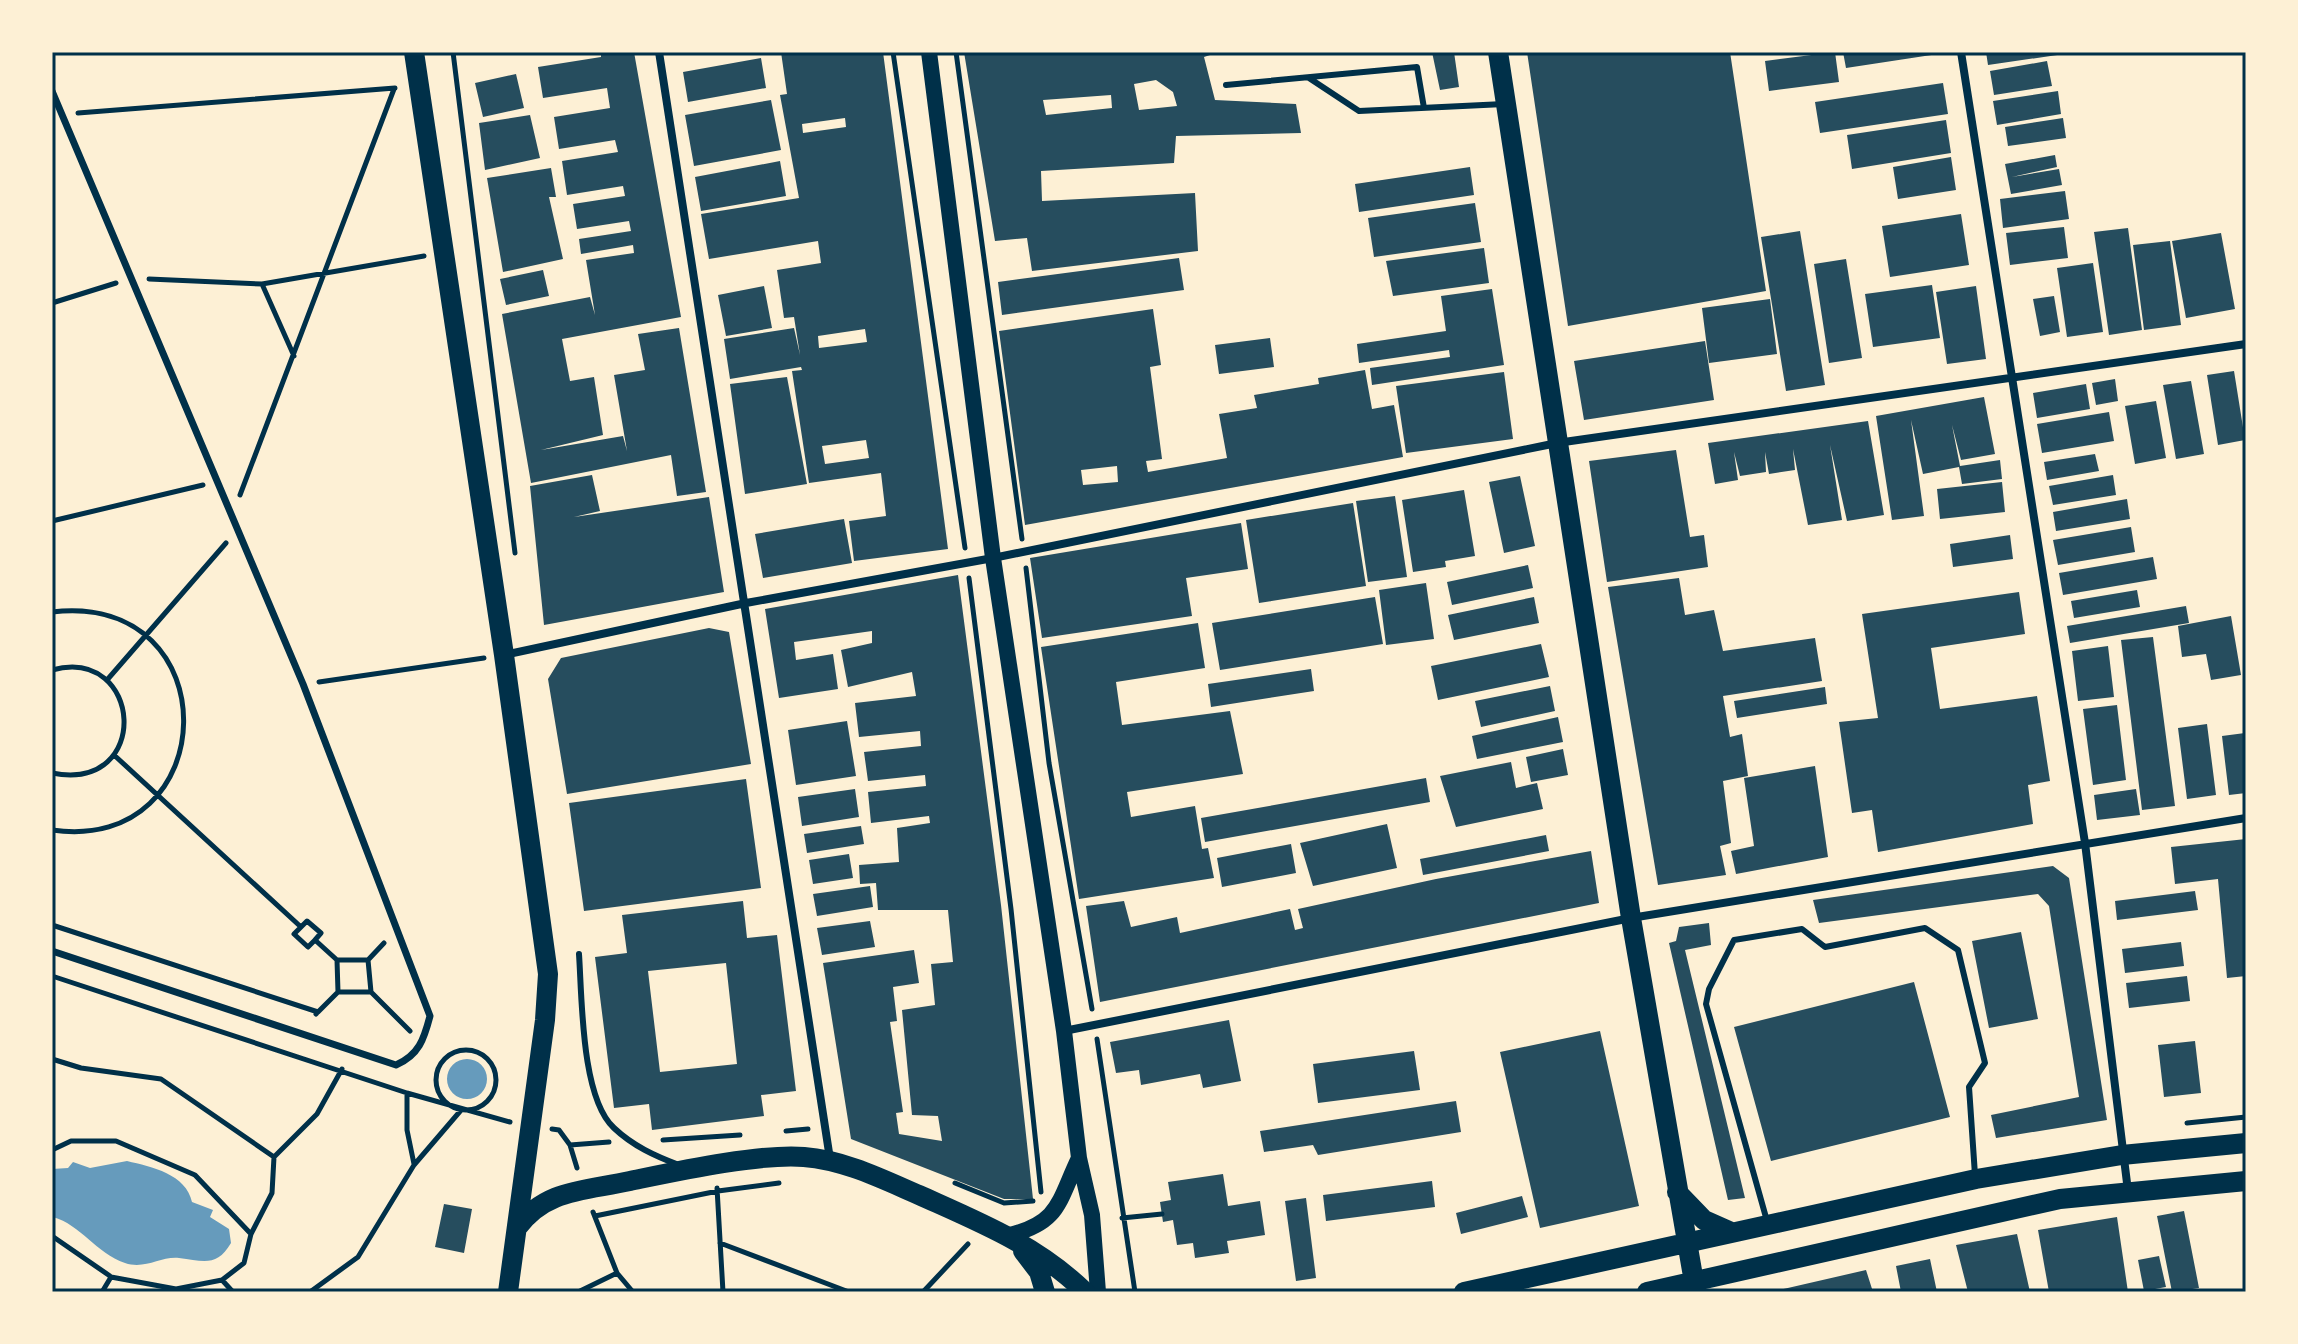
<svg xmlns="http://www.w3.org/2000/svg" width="2298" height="1344" viewBox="0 0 2298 1344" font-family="'Space Grotesk',sans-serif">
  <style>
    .water { fill: #669bbc }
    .building { fill: #264d5e; fill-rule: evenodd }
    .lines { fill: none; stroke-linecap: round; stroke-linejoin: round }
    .path { stroke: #003049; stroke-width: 5 }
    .service { stroke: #003049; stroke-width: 6 }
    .pedestrian { stroke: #003049; stroke-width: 7 }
    .minor { stroke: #003049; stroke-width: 8 }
    .secondary { stroke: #003049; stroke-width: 16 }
    .primary { stroke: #003049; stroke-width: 20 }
    .neatline { fill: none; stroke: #003049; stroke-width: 3 }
  </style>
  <rect width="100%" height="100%" fill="#fdf0d5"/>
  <path class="water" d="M447 1079a20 20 0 1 1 40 0a20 20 0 1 1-40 0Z
    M127 1161C152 1167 186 1174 192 1202L213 1210 210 1217 229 1229 231 1243C217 1267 204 1261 179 1258 161 1256 145 1270 125 1263 96 1253 81 1225 53 1217L52 1169 68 1168 73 1162 90 1168Z"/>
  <path class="building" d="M601 52H634L681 317 562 339 570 381 594 377 603 435 541 450 623 436 627 451 614 375 645 370 638 334 679 328 706 492 677 496 671 455 531 483 502 314 590 297 595 315 586 260 634 253 633 245 581 254 579 239 631 231 629 221 577 229 573 204 625 196 623 186 567 195 562 161 618 152 615 140 559 149 554 117 610 108 607 88 543 98 538 67 601 57Z
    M781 52H883L948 549 854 561 849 521 886 516 881 473 809 483 792 371 802 370 801 367 730 379 724 339 794 328 800 355 794 317 784 318 777 270 821 263 818 241 709 259 701 214 799 198 780 95 787 94ZM845 118 846 127 803 133 802 124ZM865 329 867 342 819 348 818 336ZM866 440 869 458 825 464 822 446Z
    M964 52H1219L1204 57 1215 100 1296 104 1301 133 1176 136 1174 163 1041 171 1042 201 1195 193 1198 251 1032 271 1027 238 995 241ZM1156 80 1173 92 1177 106 1139 110 1134 84ZM1111 95 1112 108 1046 115 1043 100Z
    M1432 52H1454L1459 87 1440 90Z
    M1527 52H1730L1766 291 1568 326Z
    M1835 52 1839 82 1769 91 1765 61Z
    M1843 52H1938V54L1846 68Z
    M1986 52H2064V54L1988 65Z
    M761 58 766 88 688 102 683 72Z
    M2047 61 2052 86 1994 95 1990 71Z
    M516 74 524 108 483 117 475 83Z
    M1943 83 1948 114 1820 133 1815 102Z
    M2058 91 2061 114 1997 125 1993 101Z
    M771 100 781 150 694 166 685 115Z
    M530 115 540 158 485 170 479 123Z
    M2063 118 2066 138 2008 146 2005 127Z
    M1946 120 1951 153 1852 169 1847 135Z
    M2055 155 2057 167 2012 177 2059 169 2062 185 2011 194 2005 164Z
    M1951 157 1956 190 1898 199 1893 167Z
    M780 161 786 196 701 211 695 177Z
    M1470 167 1474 195 1359 212 1355 184Z
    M551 168 556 197H549L563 259 503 272 487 178Z
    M2065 191 2069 219 2003 228 2000 199Z
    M1475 203 1481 242 1374 257 1368 218Z
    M1961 214 1969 265 1890 277 1882 226Z
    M2064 227 2068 258 2010 265 2006 233Z
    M2128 228 2142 330 2109 335 2094 232Z
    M1800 231 1825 385 1786 391 1761 237Z
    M2221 233 2235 309 2186 318 2172 241Z
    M2170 241 2181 325 2144 330 2133 245Z
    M1484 248 1489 283 1393 296 1386 261Z
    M1179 258 1184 290 1002 315 998 282Z
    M1846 259 1862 358 1829 363 1814 264Z
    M2093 263 2103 332 2067 337 2057 268Z
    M543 270 549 296 506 305 500 279Z
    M1932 285 1940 338 1873 347 1865 294Z
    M764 286 772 328 726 336 718 295Z
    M1976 286 1986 359 1947 364 1936 292Z
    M1492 289 1504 365 1372 385 1370 368 1450 357 1449 350 1359 363 1357 344 1446 331 1441 296Z
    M2054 296 2060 332 2040 336 2033 299Z
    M1770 299 1777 354 1709 363 1702 308Z
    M1153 309 1161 365 1150 367 1162 459 1146 461 1148 472 1227 458 1219 414 1257 408 1254 395 1319 384 1318 378 1365 370 1372 409 1394 405 1403 457 1025 525 999 331ZM1117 466 1118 482 1083 485 1081 470Z
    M1270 338 1274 367 1219 374 1215 345Z
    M1705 341 1714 400 1584 420 1574 361Z
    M2234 371 2245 440 2218 445 2207 375Z
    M1504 372 1513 439 1406 453 1396 386Z
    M787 377 807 484 745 494 730 384Z
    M2115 379 2118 401 2096 405 2092 383Z
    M2191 381 2204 454 2176 459 2163 385Z
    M2086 384 2090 409 2037 418 2033 393Z
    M1984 397 1995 454 1961 460 1952 425 1960 466 2000 460 2002 479 1962 484 1959 467 1923 474 1911 420 1924 516 1892 520 1876 416Z
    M2156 401 2166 458 2135 464 2125 406Z
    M2109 412 2114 441 2042 453 2037 424Z
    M1868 421 1884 515 1847 521 1830 445 1842 520 1808 525 1793 449 1795 470 1769 474 1765 452 1766 472 1740 476 1734 452 1738 480 1715 484 1708 443Z
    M1676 450 1690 537 1704 535 1708 567 1607 582 1589 461Z
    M2095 454 2099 471 2047 480 2044 462Z
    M592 475 600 511 574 517 709 497 724 592 544 625 530 486Z
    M2113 475 2116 495 2053 505 2049 486Z
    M1520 476 1535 546 1504 553 1489 482Z
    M2002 482 2005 512 1940 519 1937 489Z
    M1464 490 1475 556 1445 561 1446 567 1413 572 1402 500Z
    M1395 496 1407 577 1368 582 1356 501Z
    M2127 499 2130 519 2056 531 2053 512Z
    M1353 503 1366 586 1259 603 1246 520Z
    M844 519 852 563 763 578 755 534Z
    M1241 523 1248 569 1186 578 1192 616 1042 638 1030 558Z
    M2131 527 2135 552 2058 565 2053 540Z
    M2010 535 2013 559 1953 567 1950 544Z
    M2153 557 2157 579 2063 595 2059 573Z
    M1528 565 1533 588 1452 605 1447 582Z
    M958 575 1001 905 1033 1199H1004L851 1139 823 963 914 950 919 983 893 987 897 1021 890 1022 903 1112 896 1113 899 1134 942 1141 938 1116 912 1115 902 1010 935 1005 931 964 953 962 948 910H878L876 883 860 884 859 865 899 862 897 828 930 823 929 816 871 823 868 792 926 786 925 775 868 781 864 752 921 746 920 731 859 737 855 703 916 696 912 672 848 687 841 650 872 643V631L794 642 796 660 833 654 838 689 779 698 765 609Z
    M1679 578 1685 615 1714 610 1723 651 1815 638 1822 681 1723 696 1730 737 1742 734 1748 776 1723 781 1731 843 1720 846 1726 875 1658 885 1608 587Z
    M1426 583 1434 639 1386 645 1379 590Z
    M2137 590 2140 607 2074 618 2071 601Z
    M2019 592 2025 634 1931 648 1940 709 2037 696 2050 781 2028 785 2033 824 1878 852 1872 810 1852 813 1839 722 1878 718 1862 614Z
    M1375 597 1383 644 1220 670 1212 623Z
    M1534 597 1539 623 1454 640 1448 615Z
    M2186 606 2189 623 2070 643 2067 626Z
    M2231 616 2241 675 2211 680 2206 654 2182 657 2178 626Z
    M1198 623 1205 668 1116 682 1122 725 1230 711 1243 774 1127 792 1131 817 1195 806 1202 849 1208 848 1214 878 1079 899 1041 647Z
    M709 628 729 632 751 764 567 794 548 679 561 658Z
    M2153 637 2175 806 2142 810 2121 640Z
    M1541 644 1549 677 1438 700 1431 666Z
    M2108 646 2114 697 2078 701 2072 651Z
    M1311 669 1314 691 1211 707 1208 684Z
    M1550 686 1555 711 1481 727 1475 701Z
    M1825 687 1827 704 1737 718 1734 701Z
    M2117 705 2126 780 2093 785 2083 709Z
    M1558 717 1563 742 1477 759 1472 736Z
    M847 721 856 776 796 785 788 730Z
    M2207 724 2216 795 2187 799 2178 728Z
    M2245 733 2246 793 2229 795 2222 736Z
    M1563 749 1568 775 1531 782 1526 757Z
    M1511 762 1516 788 1537 783 1543 809 1456 827 1440 776Z
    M1815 766 1828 857 1736 874 1731 851 1754 846 1744 778Z
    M1426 778 1430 802 1205 842 1201 818Z
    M746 779 761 888 584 911 569 803Z
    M855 789 859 817 802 826 798 797Z
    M2136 789 2140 815 2097 820 2094 795Z
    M1387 824 1397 868 1313 886 1300 843Z
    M861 826 864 844 807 853 804 834Z
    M1546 835 1549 851 1423 875 1420 859Z
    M2246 839V976L2227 978 2218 879 2175 884 2171 847Z
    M1291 844 1296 873 1222 887 1217 858Z
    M1591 851 1599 903 1100 1002 1086 906 1124 901 1131 927 1177 917 1180 933 1290 909 1295 930 1303 928 1298 909 1436 879Z
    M849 854 853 878 813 884 809 860Z
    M2053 866 2069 878 2107 1120 1996 1138 1991 1115 2079 1097 2049 906 2038 894 1819 923 1813 900Z
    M870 886 873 907 817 916 813 894Z
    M2195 891 2198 910 2117 920 2115 901Z
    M743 901 747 938 777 935 796 1091 761 1095 764 1116 652 1130 649 1104 614 1108 595 957 627 953 622 915ZM726 963 737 1064 660 1072 648 971Z
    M870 921 875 947 822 955 817 928Z
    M1709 923 1711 945 1685 950 1745 1198 1728 1200 1669 943 1676 941 1679 927Z
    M2021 932 2038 1019 1989 1028 1972 941Z
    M2181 942 2184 966 2125 973 2122 949Z
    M2187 976 2190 1001 2129 1008 2126 983Z
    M1914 982 1950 1117 1771 1161 1734 1027Z
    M1229 1020 1241 1081 1203 1088 1200 1074 1141 1085 1139 1070 1116 1073 1110 1042Z
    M1600 1031 1639 1206 1540 1228 1500 1052Z
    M2195 1041 2201 1093 2164 1097 2158 1045Z
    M1414 1051 1420 1090 1318 1103 1313 1064Z
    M1456 1101 1461 1132 1318 1155 1313 1145 1264 1152 1260 1131Z
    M1223 1174 1228 1206 1260 1201 1265 1235 1227 1241 1229 1253 1195 1258 1193 1243 1177 1245 1173 1220 1163 1222 1160 1202 1171 1200 1168 1182Z
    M1432 1181 1435 1207 1326 1221 1323 1195Z
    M1522 1196 1528 1217 1461 1234 1456 1213Z
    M1306 1198 1316 1278 1296 1281 1285 1201Z
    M444 1204 472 1209 464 1253 435 1247Z
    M2184 1211 2199 1288 2172 1292 2157 1216Z
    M2117 1217 2128 1292H2049L2038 1230Z
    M2017 1234 2030 1292H1968L1956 1245Z
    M2159 1256 2166 1287 2144 1291 2138 1260Z
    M1930 1259 1937 1292H1901L1896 1266Z
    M1866 1270 1873 1292H1776L1775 1291Z"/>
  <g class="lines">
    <path class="path" d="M453 52 515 553
      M893 52 965 548
      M956 52 1022 539
      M78 113 395 88
      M149 279 262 284 424 256
      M262 284 294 356
      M52 303 116 283
      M240 495 394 89
      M52 521 203 485
      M1026 568 1049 763 1092 1009
      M969 578 1011 909 1041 1192
      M52 612C231 591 224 855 52 830
      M52 670C143 645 153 793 52 773
      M107 680 226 543
      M319 682 484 658
      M114 755 301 927 294 934 308 947 315 940 337 960H368L371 992H338L337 960
      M52 925 318 1012
      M301 927 307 921 321 933 315 940
      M368 960 384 943
      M52 976 407 1093 510 1122
      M371 992 410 1031
      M316 1014 338 992
      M1097 1039 1135 1292
      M436 1080a30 30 0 1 1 60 0a30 30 0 1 1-60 0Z
      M52 1059 81 1068 161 1079 274 1157
      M407 1093V1130L414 1164
      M2187 1123 2246 1117
      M552 1129 559 1130 570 1145 577 1168
      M786 1131 808 1129
      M663 1140 740 1135
      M570 1145 609 1142
      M52 1150 71 1141H116L195 1175 251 1234
      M955 1183 1004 1203 1033 1201
      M717 1188 723 1292
      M593 1212 617 1273 633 1292
      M595 1216 718 1191 779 1183
      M1122 1218 1162 1214
      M52 1236 110 1276
      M720 1243 849 1292
      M222 1280 233 1292
      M102 1292 111 1277 176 1289 222 1280 244 1263 251 1234 272 1193 274 1157 317 1114 342 1069
      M310 1292 358 1257 414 1165 462 1109
      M578 1292 617 1273
      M923 1292 968 1244"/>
    <path class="service" d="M1309 78 1359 111 1504 104
      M1226 85 1417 67 1424 108
      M579 954C582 997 581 1098 614 1128 633 1146 655 1156 679 1165
      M1767 1221 1706 1004 1709 989 1734 940 1802 929 1825 947 1925 928 1958 950 1985 1063 1969 1087 1975 1175"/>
    <path class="pedestrian" d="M52 91 303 684 430 1016C424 1039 419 1055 396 1065L52 951"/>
    <path class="minor" d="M659 52 830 1159
      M1961 52 2085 843 2128 1191
      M504 655 746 603 993 558 1557 443 2246 344
      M1064 1031 1631 918 2246 818"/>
    <path class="secondary" d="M929 52 993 558 1064 1031 1079 1158 1092 1215 1098 1292
      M1010 1235C1060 1222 1058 1202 1079 1158"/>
    <path class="primary" d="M414 52 504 655 548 974 545 1020 508 1292
      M1498 52 1631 918 1694 1282
      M1677 1192 1704 1220 1731 1232
      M517 1228C545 1189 585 1191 630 1181 674 1172 761 1153 804 1157 844 1160 882 1179 919 1195 979 1222 1037 1245 1085 1292
      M1023 1251 1039 1272 1045 1292
      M1464 1292 1976 1179 2122 1155 2246 1143
      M1647 1292 2060 1199 2246 1181"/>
  </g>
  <rect width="2298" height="1344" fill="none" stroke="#fdf0d5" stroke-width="108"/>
  <rect x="54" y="54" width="2190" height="1236" class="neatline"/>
</svg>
